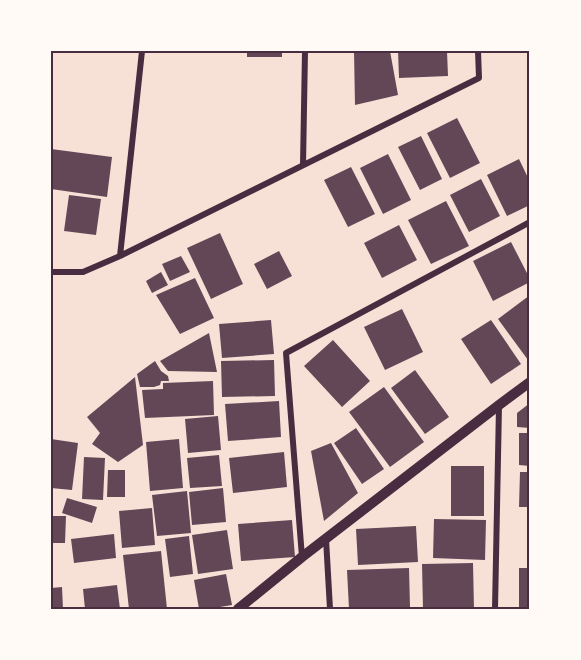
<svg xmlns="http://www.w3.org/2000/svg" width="581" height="660" viewBox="0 0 581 660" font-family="Karla,sans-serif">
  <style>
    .building { fill: #644757 }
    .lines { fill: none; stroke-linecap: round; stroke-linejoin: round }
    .minor { stroke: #4a2c40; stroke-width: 6 }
    .tertiary { stroke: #4a2c40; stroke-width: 10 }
    .neatline { fill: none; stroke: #4a2c40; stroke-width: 2 }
  </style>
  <rect width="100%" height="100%" fill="#f7e1d7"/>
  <path class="building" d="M247 51H282V57H247Z
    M354 51H390L398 95 355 105Z
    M398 51H447L448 76 399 78Z
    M457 118 480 163 450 178 427 133Z
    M421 136 442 179 420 190 398 147Z
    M51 149 112 157 107 197 51 189Z
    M388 154 411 200 383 214 360 168Z
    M519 159 530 182V205L507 216 487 175Z
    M351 167 375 214 348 227 324 180Z
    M481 179 500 216 469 232 450 195Z
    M69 195 101 199 96 235 64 231Z
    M446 201 469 246 431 264 408 220Z
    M399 225 417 260 382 278 364 243Z
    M220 233 243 284 211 299 187 248Z
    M511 242 530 279V282L493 301 473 261Z
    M279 251 292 276 267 289 254 264Z
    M181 256 190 272 170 281 162 264Z
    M161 272 168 285 152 293 146 281Z
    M195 278 214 318 180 334 156 295Z
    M530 295V359L528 360 498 319Z
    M402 309 423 352 385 370 364 327Z
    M271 320 274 354 222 358 219 324Z
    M491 320 521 364 491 384 461 339Z
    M209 333 217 372 168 371 160 361Z
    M333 340 370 381 342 407 304 366Z
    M274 360 275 396 222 397 221 361Z
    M155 361 161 371 168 376 169 381H161L160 385 154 387H140L137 374Z
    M415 370 449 417 425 434 391 388Z
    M135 377 143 445 118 462 92 444 100 433 87 417Z
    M213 381 214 415 145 418 142 390 163 389V383Z
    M384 387 424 442 390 467 349 412Z
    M279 401 281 437 228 441 225 404Z
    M530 403V428L517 427V413Z
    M218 416 221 450 188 453 185 419Z
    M356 428 384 469 362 484 334 443Z
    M519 433H530V466L519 465Z
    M51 439 78 443 72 490 51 488Z
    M179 439 183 488 150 491 146 442Z
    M331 443 358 493 324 521 311 451Z
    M284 452 287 487 233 493 229 458Z
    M219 455 222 486 190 488 187 458Z
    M84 457 105 458 103 500 82 499Z
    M451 466H484V516H451Z
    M108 470H125V497H107Z
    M520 472H530V507H519Z
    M223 488 226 522 192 525 189 492Z
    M187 491 191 533 157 536 152 495Z
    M67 498 97 507 92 523 62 513Z
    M152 508 155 545 122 548 119 511Z
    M51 516H66L65 543H51Z
    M434 519 486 520 485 560 433 558Z
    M292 520 295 557 241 561 238 524Z
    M416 526 418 562 358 565 356 529Z
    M227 530 233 569 198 574 192 535Z
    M114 534 116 558 74 563 71 539Z
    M189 536 193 574 170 577 165 539Z
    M161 551 167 609H129L123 555Z
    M473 563 474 609H423L422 564Z
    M409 568 410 607 349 609 347 570Z
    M519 568H530V609H519Z
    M226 574 232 605 208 609H199L194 580Z
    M117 585 120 609H85L83 589Z
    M62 587 63 609H51V588Z"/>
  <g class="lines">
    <path class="minor" d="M303 165 305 51
      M120 256 142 51
      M51 272H83L120 256 479 78 478 51
      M326 539 330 609
      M302 557 286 353 530 222
      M495 609 499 406"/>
    <path class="tertiary" d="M238 609 302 557 499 405 530 382"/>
  </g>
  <rect width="581" height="660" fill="none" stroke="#fffaf5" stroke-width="105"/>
  <rect x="52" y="52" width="476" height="556" class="neatline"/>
</svg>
